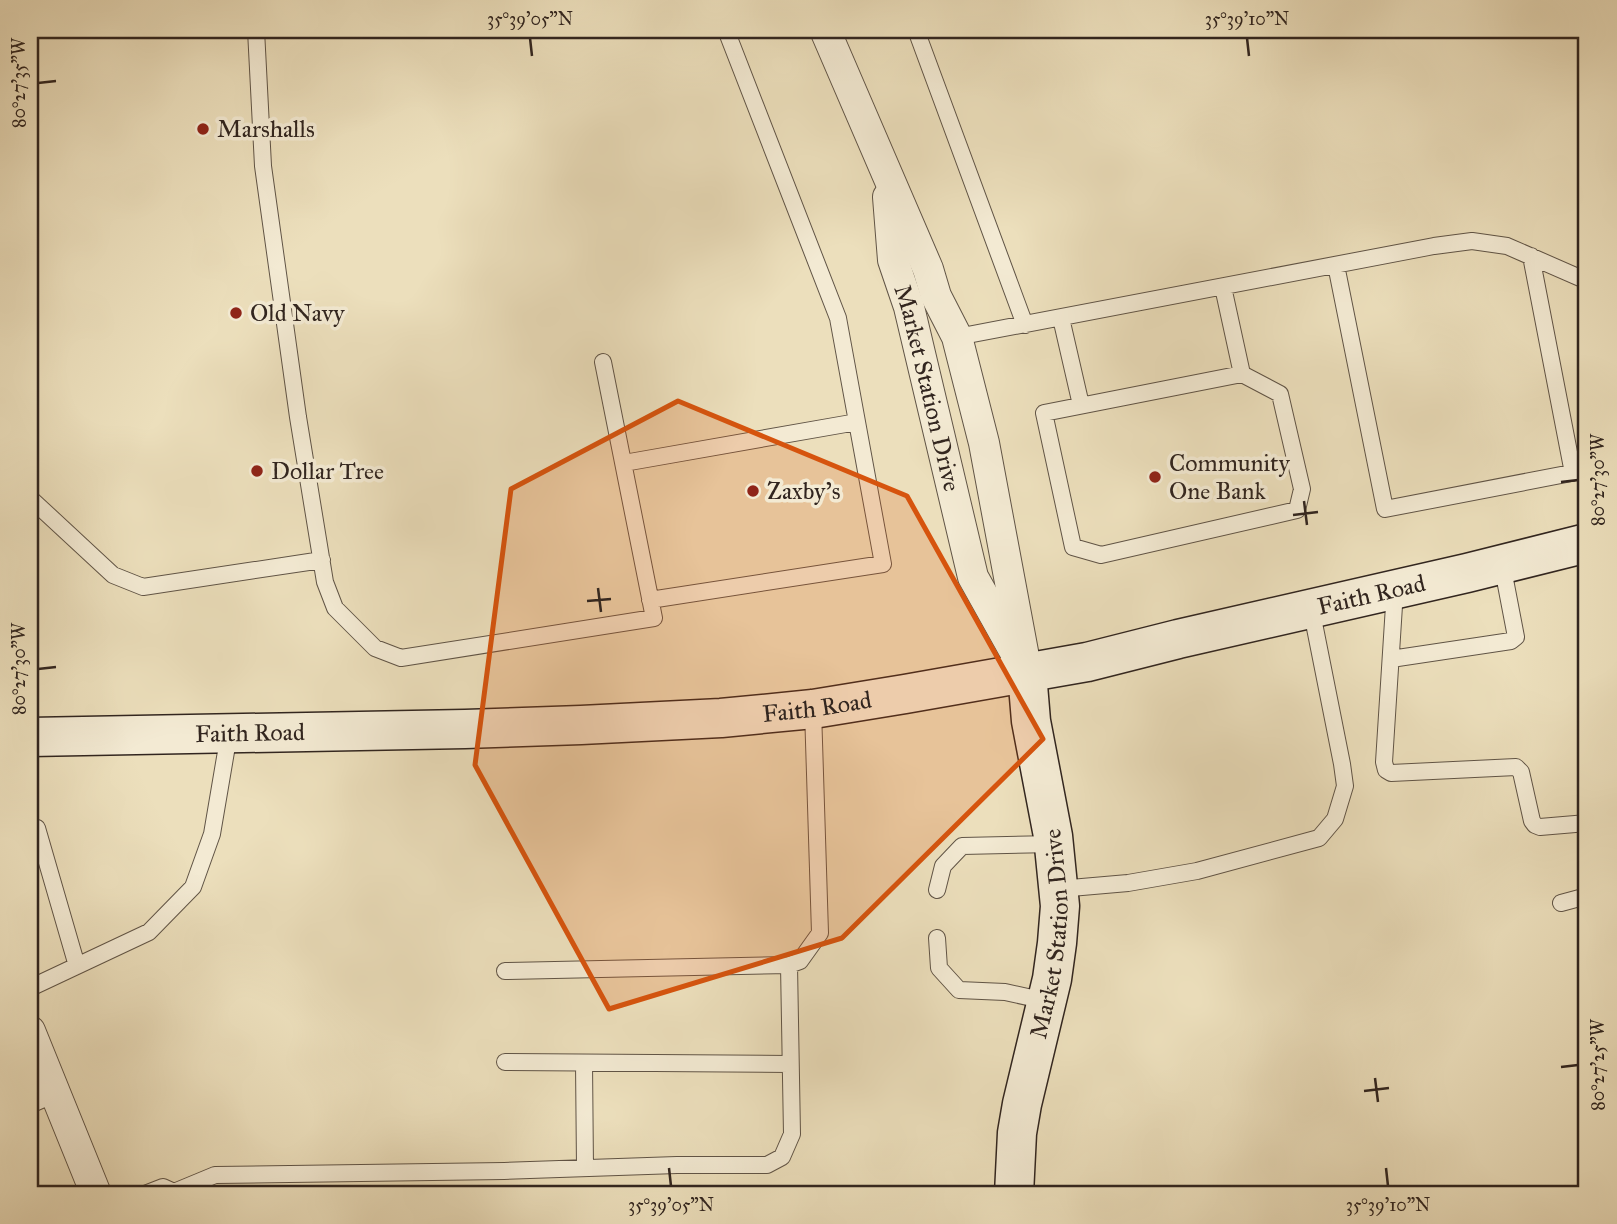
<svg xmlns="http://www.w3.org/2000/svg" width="1617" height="1224" viewBox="0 0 1617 1224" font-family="'IM FELL Great Primer',serif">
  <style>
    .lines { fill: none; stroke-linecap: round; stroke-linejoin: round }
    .lane-casing { stroke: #605446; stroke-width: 18 }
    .street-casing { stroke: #605446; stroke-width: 32 }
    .secondary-casing { stroke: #31251f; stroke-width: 41 }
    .lane { stroke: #f3ead3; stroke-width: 16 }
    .street { stroke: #f3ead3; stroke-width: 30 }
    .secondary { stroke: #f3ead3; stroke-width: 38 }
    .marked { fill: #d6540e; fill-opacity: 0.2; stroke: #d6540e; stroke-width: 5; stroke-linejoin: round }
    .ticks { fill: none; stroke: #31251f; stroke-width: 2.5 }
    .poi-dot { fill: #8f2418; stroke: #f3ead3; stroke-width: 2.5 }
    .labels { text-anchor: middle; stroke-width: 7; stroke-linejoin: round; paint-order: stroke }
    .poi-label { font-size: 24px; fill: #31251f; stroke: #f3ead3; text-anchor: start }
    .street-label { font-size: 24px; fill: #31251f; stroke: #f3ead3 }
    .neatline { fill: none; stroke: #31251f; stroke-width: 2.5 }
    .ticks-label { font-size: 18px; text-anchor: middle; fill: #31251f }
  </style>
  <rect width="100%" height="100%" fill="#ecdfbc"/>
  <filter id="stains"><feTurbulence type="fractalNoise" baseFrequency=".00286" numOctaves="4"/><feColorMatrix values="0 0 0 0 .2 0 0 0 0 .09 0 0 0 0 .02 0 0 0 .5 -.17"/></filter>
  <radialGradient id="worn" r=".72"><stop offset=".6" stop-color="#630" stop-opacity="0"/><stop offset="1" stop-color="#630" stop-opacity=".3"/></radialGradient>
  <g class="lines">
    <g class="lane-casing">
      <path id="lane" d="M256 30 263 166 298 417 325 582 335 608 375 648 401 658 654 618 603 362
        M916 30 1025 325
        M1531 256 1573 473
        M1336 265 1385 509 1587 470
        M1223 287 1242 374 1280 394 1302 489 1297 510 1101 555 1073 547 1044 413 1242 374
        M1061 318 1081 405
        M957 337 1434 246 1472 241 1507 246 1587 281
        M624 463 857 422
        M30 498 113 575 143 587 322 560
        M1395 590 1384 762 1386 770 1391 773 1516 767 1521 772 1532 821 1535 825 1540 827 1587 823
        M650 600 883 564 838 318 726 30
        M1391 659 1511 641 1516 637 1502 564
        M37 828 77 966
        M1059 889 1128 883 1197 871 1319 838 1335 819 1345 786 1342 764 1311 608
        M937 890 943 866 962 846 1054 844
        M1561 903 1587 896
        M937 938 939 968 959 990 1005 992 1046 1001
        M505 971 789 965 800 961 820 933 813 710
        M30 988 149 932 193 887 212 834 229 734
        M505 1062 790 1064
        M584 1063 585 1168
        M30 1105 55 1094
        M174 1192 215 1175 504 1171 677 1165H767L782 1157 792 1134 789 965
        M145 1194 163 1187 174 1192V1194"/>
    </g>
    <g class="street-casing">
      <g id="street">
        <path d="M825 30 928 269 936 296 957 337 984 443 1027 673"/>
        <path id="s1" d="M888 197 893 260 909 307 973 577 1016 654"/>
        <path d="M30 1031 96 1194"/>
      </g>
    </g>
    <g class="secondary-casing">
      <g id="secondary">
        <path id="s2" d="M30 737 465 729 581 725 721 718 813 709 905 694 1087 662 1178 639 1467 573 1587 543"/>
        <path id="s3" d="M1014 1194 1017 1133 1022 1104 1052 979 1057 943 1060 906 1053 836 1031 721 1027 673"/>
      </g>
    </g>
    <use href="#lane" class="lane"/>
    <use href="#street" class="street"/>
    <use href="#secondary" class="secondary"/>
  </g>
  <path class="marked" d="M678 401 907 496 1043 739 842 938 609 1009 475 765 511 489Z"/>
  <path class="ticks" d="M530 38 532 56M1247 38 1249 56M38 83 56 81M1561 482 1578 480M1304 501 1307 525M1293 515 1318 512M598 588 601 612M587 601 611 599M38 669 56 667M1561 1067 1578 1065M1375 1078 1378 1102M1364 1091 1389 1088M669 1168 671 1186M1386 1168 1388 1186"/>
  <g class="poi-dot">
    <circle cx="203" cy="129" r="7"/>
    <circle cx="236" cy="313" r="7"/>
    <circle cx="257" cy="471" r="7"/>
    <circle cx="1155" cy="477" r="7"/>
    <circle cx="753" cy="491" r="7"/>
  </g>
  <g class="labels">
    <g class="poi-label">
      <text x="217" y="137">Marshalls</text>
      <text x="250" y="321">Old Navy</text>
      <text x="1169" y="471">Community<tspan x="1169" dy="28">One Bank</tspan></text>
      <text x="271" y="479">Dollar Tree</text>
      <text x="767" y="499">Zaxby's</text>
    </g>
    <g class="street-label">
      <text dy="8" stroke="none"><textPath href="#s1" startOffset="196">Market Station Drive</textPath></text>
      <text dy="8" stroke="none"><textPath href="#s2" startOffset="1354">Faith Road</textPath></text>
      <text dy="8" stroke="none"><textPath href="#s2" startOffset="788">Faith Road</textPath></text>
      <text dy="8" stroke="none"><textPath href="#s2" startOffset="220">Faith Road</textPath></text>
      <text dy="8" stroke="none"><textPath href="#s3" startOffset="264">Market Station Drive</textPath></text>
    </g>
  </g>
  <rect width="1617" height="1224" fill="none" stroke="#ecdfbc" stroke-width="77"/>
  <rect x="38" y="38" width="1540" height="1148" class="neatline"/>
  <g class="ticks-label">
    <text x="530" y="25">35°39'05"N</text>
    <text x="1247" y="25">35°39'10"N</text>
    <text transform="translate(19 83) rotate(-90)" y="6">80°27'35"W</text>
    <text transform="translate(1598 480) rotate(-90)" y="6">80°27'30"W</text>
    <text transform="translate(19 669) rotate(-90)" y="6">80°27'30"W</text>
    <text transform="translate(1598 1065) rotate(-90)" y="6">80°27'25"W</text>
    <text x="671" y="1211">35°39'05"N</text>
    <text x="1388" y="1211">35°39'10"N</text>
  </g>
  <rect width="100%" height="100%" filter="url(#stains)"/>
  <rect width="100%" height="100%" fill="url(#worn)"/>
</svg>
